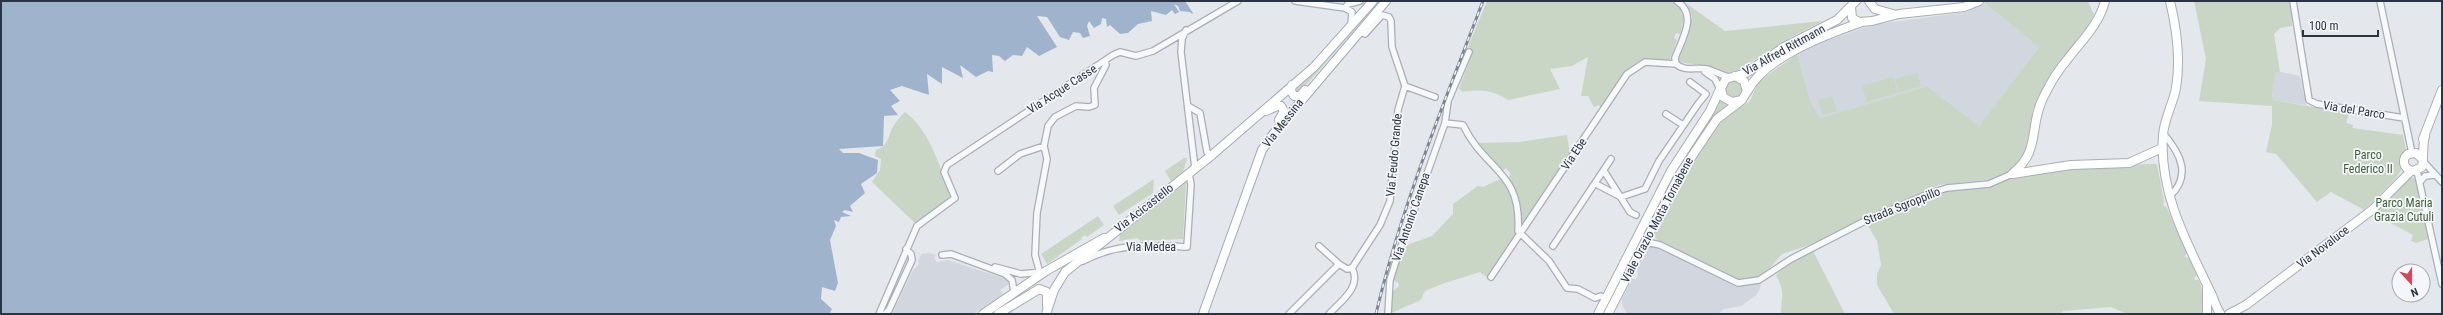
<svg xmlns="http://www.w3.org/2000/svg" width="2443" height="315" viewBox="0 0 2443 315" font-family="'Roboto Condensed',sans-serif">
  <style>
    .built { fill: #d2d6de }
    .green { fill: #c9d6c5 }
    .water { fill: #9fb4cc }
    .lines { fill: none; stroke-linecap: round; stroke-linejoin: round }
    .street-casing { stroke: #a9aeb7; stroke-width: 8 }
    .secondary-casing { stroke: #a9aeb7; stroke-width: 10 }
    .primary-casing { stroke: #a3abb8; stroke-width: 10 }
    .street { stroke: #f7f8fa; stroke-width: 5.5 }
    .secondary { stroke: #fff; stroke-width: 8 }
    .primary { stroke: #fff; stroke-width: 8 }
    .rail-casing { stroke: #7d8696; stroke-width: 3 }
    .rail { stroke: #f4f6f9; stroke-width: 1.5; stroke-dasharray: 4.5; stroke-linecap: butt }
    .labels { text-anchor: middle; stroke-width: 3.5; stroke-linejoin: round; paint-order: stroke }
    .street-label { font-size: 12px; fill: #2b3445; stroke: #f4f6f9 }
    .park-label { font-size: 12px; fill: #3f6138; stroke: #f4f6f9 }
  </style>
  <rect width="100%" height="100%" fill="#e4e7ec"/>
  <path class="built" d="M1984 3 2039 47 1979 126 1927 86 1820 118 1811 102 1797 54 1824 42 1871 25 1967 12Z
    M2276 71 2300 76 2306 105 2273 100 2272 95Z
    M1651 244 1741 285 1761 282 1760 288 1756 295 1741 306 1724 309 1718 314H1627L1622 305V299L1632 279H1636L1638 274 1637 270Z
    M929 253 936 255 934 258 937 262 948 260 1006 279 1010 283 1000 290 1003 294 973 314H892L912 272 919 264 918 260 922 254Z"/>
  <path class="green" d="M1378 1H1380L1300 92 1295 93 1296 86 1327 60Z
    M1487 1H1671C1686 11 1685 18 1680 34L1676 33 1674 38 1677 40 1669 62C1662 61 1655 58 1647 59 1625 62 1612 92 1601 108L1599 105 1594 107 1588 96H1581L1588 57 1572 66 1550 69 1560 89 1508 100C1493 90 1480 89 1463 92L1459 89 1473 51 1468 47Z
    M1986 1H2088L2094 15 2083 35 2057 66 2033 109 2027 156 2016 168 1994 179 1939 185 1879 211 1816 243 1782 254 1764 275 1759 278 1738 281 1657 240 1654 235 1686 174 1714 131 1723 120 1750 101 1758 82 1797 54 1811 102 1820 118 1927 86 1979 126 2039 47 1984 3Z
    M2194 1H2291L2292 26 2280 28 2274 34 2280 72H2276L2272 95 2273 100 2349 113 2346 123 2353 125 2352 128 2403 135 2406 150 2401 158 2403 167 2396 178 2364 210 2331 192 2317 202 2276 154 2266 152 2272 125V106L2199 101 2206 59Z
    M1687 4 1725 31 1823 21 1793 36 1735 72 1722 73 1707 66 1678 62 1692 17Z
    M1917 73 1921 86 1899 93 1895 79Z
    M1893 77 1898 93 1867 102 1862 86Z
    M1725 90a9 9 0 1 1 18 0a9 9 0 1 1-18 0Z
    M1832 96 1837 111 1823 115 1818 100Z
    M1719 98 1728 105 1715 117 1638 250 1635 249 1674 174Z
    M905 112C931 131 940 169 952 199L915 223 872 182 880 170 881 159 875 156 876 150C889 146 888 135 894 125 897 120 901 116 905 112Z
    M1567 135 1570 155 1521 229 1519 200 1508 178 1511 174 1506 168 1502 171 1498 165H1495L1475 143 1519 142Z
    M1184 158H1187L1183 172 1171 181 1165 171Z
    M2157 164 2164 201 2163 205 2167 208 2187 253 2185 256 2187 258 2189 256 2197 276 2194 277 2195 280H2199C2203 292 2205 301 2203 314H2127L2111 307 2063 311 2060 314H1894L1877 285V274L1881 265 1877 241 1867 224 1928 196 1951 190 1982 187 2000 183 2015 176 2083 165Z
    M2409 176 2416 180 2428 239 2416 243 2411 241 2413 235 2374 214 2388 202Z
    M1502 178C1511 188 1521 210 1515 223L1518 225 1514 238 1488 278 1480 272 1442 284 1425 291 1421 300 1389 314 1391 293 1399 286 1398 282 1393 281 1404 246 1432 236 1453 214V204L1478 186 1483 187Z
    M1154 179 1153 193 1119 215 1113 206Z
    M1186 182 1183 239 1141 241 1137 238 1119 241 1120 234Z
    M1098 216 1104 225 1087 237 1085 235 1081 238 1082 239 1047 264 1041 254Z
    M1813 251 1845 314H1781C1781 295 1786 294 1776 275L1790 262Z"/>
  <path class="water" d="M1 1H1185L1193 13 1192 14 1190 12 1180 11 1178 6 1174 4 1179 12 1175 14 1172 10 1166 15 1151 11 1152 21 1138 24 1128 33 1120 34 1110 25 1107 27 1106 19 1102 18 1101 24 1094 28 1089 21 1087 26 1090 36 1083 38 1080 33 1073 32 1069 40 1060 37 1047 17 1037 16 1057 47 1039 56 1027 47 1022 56 1013 55 1005 61 999 56 992 55 993 72 988 71 976 77 960 65 963 78 942 67V84L927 74 929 95 902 86 890 90 900 101 891 106 898 115 884 116 883 146 839 149 843 153H859L878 160 877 173 861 184 865 193 850 206 853 212 845 210 842 212 851 216 841 217 839 222 834 220 836 226 830 240 838 283 835 291 822 287 821 299 832 309 829 314H1Z"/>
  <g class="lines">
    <g class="street-casing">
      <path id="street" d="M1295 1 1345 8 1352 12 1351 25
        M1677 1C1698 15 1682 39 1675 58L1676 64C1685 72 1696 67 1707 69 1715 71 1721 76 1730 77
        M2293 1 2309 100 2317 104 2404 118
        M2380 1 2412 153
        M1345 8 1348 4 1360 1
        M1186 30 1182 39 1181 52 1195 168
        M1705 72 1715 79 1721 91
        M1405 86 1435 97
        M1188 106 1200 113 1207 152 1212 155
        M1666 114 1683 125
        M1445 123 1463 125C1485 171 1522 171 1518 231L1549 261 1567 288 1578 289 1595 298 1601 296 1606 299
        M2163 133C2181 154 2192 176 2169 197
        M2423 161 2442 182
        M998 171 1020 154 1044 146
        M1604 171 1630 212 1636 215
        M2417 171 2442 284
        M2420 182 2425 176 2435 175
        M1596 184 1621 197 1645 189 1659 161 1698 104 1706 94 1690 82
        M1553 246 1611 159
        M1643 246 1651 243 1660 245 1738 283 1759 280 1791 259 1865 221 1928 194 1947 188 1989 184 2012 174
        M942 255 951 254 1005 274 1012 280 1014 292
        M1083 261C1117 243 1149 245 1187 247L1191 185 1189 173
        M1339 264 1347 269 1352 268
        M995 267 1021 274 1041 272
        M1352 268 1380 225 1390 201 1398 110 1405 86 1392 47 1391 21 1389 17 1382 15 1365 34 1359 32
        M1040 273 1035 255 1037 213 1047 159 1044 146 1048 126 1055 117 1076 106 1089 107 1095 105 1094 88 1106 65 1105 61
        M1491 277 1627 74 1645 62 1676 64
        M879 314 917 226 955 198 944 172 947 165 1113 55 1120 52 1136 56 1153 51 1238 1
        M885 314 889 310 912 260 911 254 906 249
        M1289 314 1339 264 1319 246
        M1329 314C1341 301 1362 287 1352 268
        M1388 314 1390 280 1396 261 1445 123 1448 101 1469 52"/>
    </g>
    <g class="secondary-casing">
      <path id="secondary" d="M1869 1 1875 9 1893 14
        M2170 1C2177 30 2181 58 2176 88 2173 104 2164 119 2163 135 2159 192 2186 241 2210 291 2214 298 2215 306 2220 313
        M1851 7 1852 18 1859 22 1872 21 1899 14 1964 7 1979 1
        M1735 76 1744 81 1747 91 1742 100 1732 102 1723 97 1721 88 1726 79 1746 73 1784 47 1837 20 1856 1
        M1747 92C1764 57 1828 34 1862 22
        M2423 139 2442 90
        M2422 159 2416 153 2408 154 2405 157C2402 164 2406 170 2413 171L2422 167C2424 158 2422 146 2425 136
        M2012 174C2042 150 2028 126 2044 96 2050 84 2058 70 2067 60 2081 41 2099 25 2105 1
        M2013 174 2071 165 2129 163 2162 148
        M2207 289V314
        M983 314 1046 271 1104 238
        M998 314 1039 289 1047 292V306
        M1598 314 1671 171 1710 111 1722 85
        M1608 314 1680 174 1717 119 1742 100
        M2229 314 2246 305 2372 210 2411 171"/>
    </g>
    <g class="primary-casing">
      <path id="primary" d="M1292 85 1291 91 1294 96H1300L1305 90
        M1266 111 1277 106H1281L1284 111 1279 120
        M1046 314 1054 290 1065 272 1212 155 1314 67 1373 1
        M1203 314 1262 150 1274 133 1386 1"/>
    </g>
    <use href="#street" class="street"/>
    <use href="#secondary" class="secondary"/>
    <use href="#primary" class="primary"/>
    <g class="rail-casing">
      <path id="rail" d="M1376 314C1401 207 1444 103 1483 1"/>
    </g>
    <use href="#rail" class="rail"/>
  </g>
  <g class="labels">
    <g class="street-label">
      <text transform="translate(1784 50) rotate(-29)" y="4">Via Alfred Rittmann</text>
      <text transform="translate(1062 89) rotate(-33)" y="4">Via Acque Casse</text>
      <text transform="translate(2354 110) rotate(9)" y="4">Via del Parco</text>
      <text transform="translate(1283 123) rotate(-52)" y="4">Via Messina</text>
      <text transform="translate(1574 154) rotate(-56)" y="4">Via Ebe</text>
      <text transform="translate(1394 155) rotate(-85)" y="4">Via Feudo Grande</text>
      <text transform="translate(1902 206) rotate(-22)" y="4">Strada Sgroppillo</text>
      <text transform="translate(1144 208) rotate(-38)" y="4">Via Acicastello</text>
      <text transform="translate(1411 217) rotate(-71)" y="4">Via Antonio Canepa</text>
      <text transform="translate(1657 220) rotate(-62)" y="4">Viale Orazio Motta Tornabene</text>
      <text x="1151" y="251">Via Medea</text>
      <text transform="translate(2323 247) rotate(-37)" y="4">Via Novaluce</text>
    </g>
    <g class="park-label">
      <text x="2368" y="159">Parco<tspan x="2368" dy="14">Federico II</tspan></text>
      <text x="2404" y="207">Parco Maria<tspan x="2404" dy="14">Grazia Cutuli</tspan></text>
    </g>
  </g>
  <rect width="2443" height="315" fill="none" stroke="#2b3445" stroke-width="4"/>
  <g transform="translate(2411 283) rotate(159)"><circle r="19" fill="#f4f6f9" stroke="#a4a8b1"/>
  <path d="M0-3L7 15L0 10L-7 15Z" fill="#d1495b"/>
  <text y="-6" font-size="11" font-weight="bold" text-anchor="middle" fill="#2b3445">N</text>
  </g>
  <path d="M2303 30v6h75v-6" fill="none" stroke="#2b3445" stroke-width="2"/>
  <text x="2309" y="30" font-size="12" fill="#2b3445" stroke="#f4f6f9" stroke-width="3" paint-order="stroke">100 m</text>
</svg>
